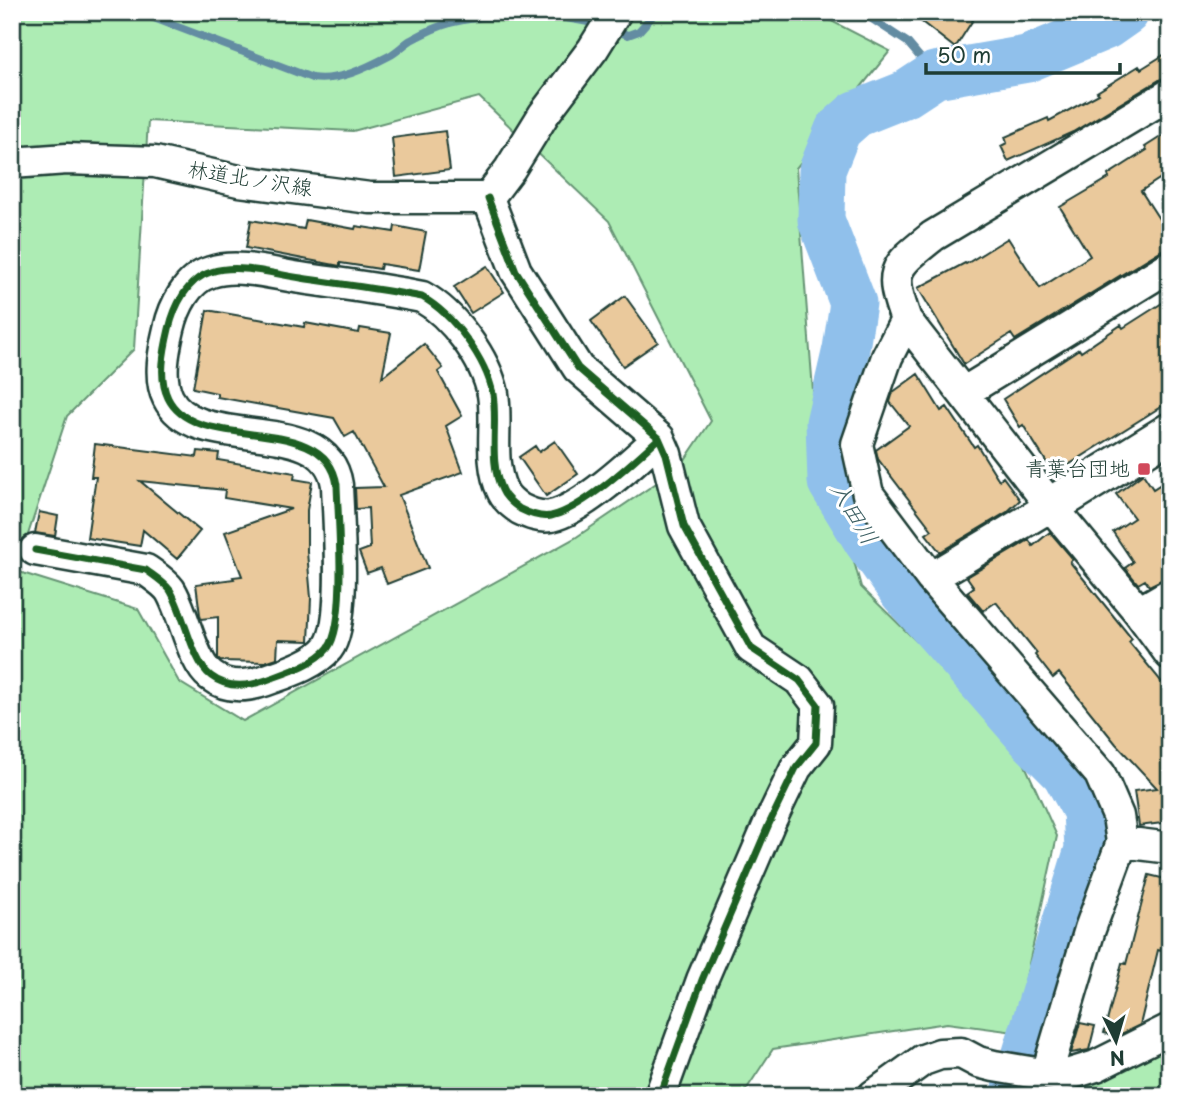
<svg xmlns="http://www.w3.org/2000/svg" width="1182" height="1108" viewBox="0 0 1182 1108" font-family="'Playpen Sans','Klee One',sans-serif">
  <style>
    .green { fill: #adecb4; stroke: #669474; stroke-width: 2; fill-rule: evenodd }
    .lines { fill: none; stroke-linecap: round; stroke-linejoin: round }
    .stream { stroke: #638ca2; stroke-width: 8 }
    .river { stroke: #90c0eb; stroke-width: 47 }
    .building { fill: #eac99c; stroke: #1f3d34; stroke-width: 2 }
    .minor-casing { stroke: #1f3d34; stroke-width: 35 }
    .tertiary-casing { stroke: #1f3d34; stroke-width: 42 }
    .minor { stroke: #fff; stroke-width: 30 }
    .tertiary { stroke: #fff; stroke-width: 37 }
    .cycleway-casing { stroke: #fff; stroke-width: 11 }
    .cycleway { stroke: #1b5e20; stroke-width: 7 }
    .poi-dot { fill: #d1495b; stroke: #fff; stroke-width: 2.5 }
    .labels { text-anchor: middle; stroke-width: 6; stroke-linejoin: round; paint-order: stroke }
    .street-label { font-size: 21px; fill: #1f3d34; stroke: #fff }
    .poi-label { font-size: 21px; fill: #1f3d34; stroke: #fff; text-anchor: end }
    .water-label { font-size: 23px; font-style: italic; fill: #3b5e62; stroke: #fff }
  </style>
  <rect width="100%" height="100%" fill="#fff"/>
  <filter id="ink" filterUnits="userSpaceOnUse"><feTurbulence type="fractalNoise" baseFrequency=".0143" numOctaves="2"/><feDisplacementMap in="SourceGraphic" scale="14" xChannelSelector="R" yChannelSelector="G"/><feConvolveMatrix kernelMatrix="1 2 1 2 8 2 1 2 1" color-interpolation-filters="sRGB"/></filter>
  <g filter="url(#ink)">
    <path class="green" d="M12 12H814L890 51 796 168 815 417 861 587 1011 734 1057 836 1014 1032 947 1023 773 1049 742 1096H12ZM479 97 609 221 711 421 680 467 575 538 243 721 179 682 138 609 16 571 67 416 134 349 148 121 353 131Z
      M1170 1043V1096H1030L1029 1093 1066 1089Z"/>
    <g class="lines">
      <path class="stream" d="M138 12 312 78C338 82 366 68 389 56 397 52 403 45 411 40 422 34 438 26 450 23 489 12 564 13 601 26
        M861 12 907 42 935 75
        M613 30 628 35 639 31 656 12"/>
      <path class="river" d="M1013 1096 1088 849 1086 811 1065 773 1034 742 903 592 867 541 831 482 829 423 846 349 853 303 821 220 822 170 838 130 856 114 906 94 935 75 1027 59 1106 26 1126 12"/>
    </g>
    <path class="building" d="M909 12H978L955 48Z
      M1170 51V77L1161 79 1073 132 1008 161 1001 146 1007 143 1005 137 1048 118 1049 121 1099 94 1097 92 1139 66 1141 69Z
      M445 131 450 170 396 177 392 138Z
      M1170 131V185L1164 176 1141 191 1170 236V245L1015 340 1011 334 964 364 918 288 965 263 966 264 1008 238 1040 288 1090 256 1060 207 1109 178 1108 175 1147 150 1145 147Z
      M251 220 304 229 306 220 355 229 356 226 394 232 395 226 426 232 419 270 381 264 380 269 340 263V266L246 248Z
      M487 266 504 292 471 313 454 287Z
      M625 296 658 342 623 366 591 321Z
      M1170 298V401L1054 474 1023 425 1020 427 1003 399 1079 349 1081 352 1121 325 1123 328Z
      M207 310 304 327 305 323 359 333 360 328 391 333 382 377 424 344 443 368 438 372 462 416 446 426 463 472 399 495 428 568 387 584 381 568 367 573 359 552 370 548 368 508 356 509 355 488 384 487 354 432 345 437 334 418 217 397V393L193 388Z
      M918 374 941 411 947 407 974 447 977 445 999 480 1003 477 1020 500 1007 512 940 552 926 534 932 530 878 459 876 450 909 426 890 402 893 392Z
      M555 441 578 474 546 496 519 457 535 446 539 452Z
      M95 444 197 457 198 451 219 453 218 460 295 473 294 479 312 482 307 510V552L311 598 309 641 278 640 277 658 265 662 220 661 218 659V617L201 619 200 615 196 584 234 579 233 577 242 576 225 532 291 509 224 498 225 490 140 481 200 531 177 559 143 530 140 546 87 538 96 477H91Z
      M1143 474 1153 489 1170 478V576L1149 586 1145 580 1138 584 1125 568 1133 562 1113 532 1134 518 1116 494Z
      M39 512 58 516 55 536 35 533Z
      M1050 532 1073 559 1070 562 1132 639 1129 642 1170 692V822L1139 826 1134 791 1157 788 1116 744 1059 673 1053 678 1035 655 1037 653 996 602 983 611 967 592 974 587 967 577 1029 540 1033 546Z
      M1149 875 1170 880V919L1161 951 1158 950 1140 1025 1117 1036 1104 1033 1122 963 1126 964Z
      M1080 1023 1095 1026 1089 1050 1071 1053Z"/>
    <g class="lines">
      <g class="minor-casing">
        <path id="minor" d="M1170 94 933 236C893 268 888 270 906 320L1051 506 1139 612 1170 654
          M12 163 67 159 155 162 239 181 370 198H488
          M488 198 516 271 578 368 659 438 666 454 684 526 751 648 799 680 818 705 816 743 796 768 769 824 702 980 660 1096
          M488 198 510 169 544 114 593 49 616 12
          M906 320 887 357 857 444 868 494 931 578 1100 774 1118 816 1122 842 1090 929 1047 1073
          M963 393 1170 266
          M35 550 146 570C154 576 164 582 170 590 184 612 192 662 211 676 229 690 252 686 272 678 289 672 316 663 328 648 347 623 338 519 337 485 326 409 196 456 168 398 158 378 164 350 169 329 174 307 187 279 211 272 238 263 273 274 301 278 341 284 382 289 422 297 453 314 486 359 493 394 498 425 488 461 502 490 505 498 513 504 520 509 530 514 540 518 551 516 583 509 634 461 659 438
          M931 578 1051 506
          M1139 612 1170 594
          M1122 842 1170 848
          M873 1096 923 1060 940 1054 961 1053 978 1062 994 1066 1060 1077 1096 1066 1170 1029"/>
      </g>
      <g class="tertiary-casing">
        <path id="tertiary" d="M1051 506 1170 432"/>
      </g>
      <use href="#minor" class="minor"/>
      <use href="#tertiary" class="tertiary"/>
      <g class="cycleway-casing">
        <path id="cycleway" d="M488 198 516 271 578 368 659 438 666 454 684 526 751 648 799 680 818 705 816 743 796 768 769 824 702 980 660 1096
          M35 550 146 570C154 576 164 582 170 590 184 612 192 662 211 676 229 690 252 686 272 678 289 672 316 663 328 648 347 623 338 519 337 485 326 409 196 456 168 398 158 378 164 350 169 329 174 307 187 279 211 272 238 263 273 274 301 278 341 284 382 289 422 297 453 314 486 359 493 394 498 425 488 461 502 490 505 498 513 504 520 509 530 514 540 518 551 516 583 509 634 461 659 438"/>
      </g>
      <use href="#cycleway" class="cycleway"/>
    </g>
  </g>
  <rect class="poi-dot" x="1137" y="462" width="14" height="14" rx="3.5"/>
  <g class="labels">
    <g class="street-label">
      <text transform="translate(250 179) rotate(9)" y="7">林道北ノ沢線</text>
    </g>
    <g class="poi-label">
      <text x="1130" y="476">青葉台団地</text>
    </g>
    <g class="water-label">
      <text transform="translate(854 513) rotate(59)" y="8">入田川</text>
    </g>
  </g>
  <rect width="1182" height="1108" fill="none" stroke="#fff" stroke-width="42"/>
  <rect x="21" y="21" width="1140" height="1066" fill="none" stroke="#1f3d34" stroke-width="2.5" filter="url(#ink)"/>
  <g transform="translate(1116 1041) rotate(175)" stroke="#ffffff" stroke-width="5" paint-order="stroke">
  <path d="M0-5L12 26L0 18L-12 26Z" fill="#1f3d34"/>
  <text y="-10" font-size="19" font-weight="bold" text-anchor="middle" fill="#1f3d34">N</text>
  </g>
  <path d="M926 63v10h194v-10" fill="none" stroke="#1f3d34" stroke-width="3.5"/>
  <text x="937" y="63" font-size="21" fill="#1f3d34" stroke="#ffffff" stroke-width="5" paint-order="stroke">50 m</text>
</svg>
